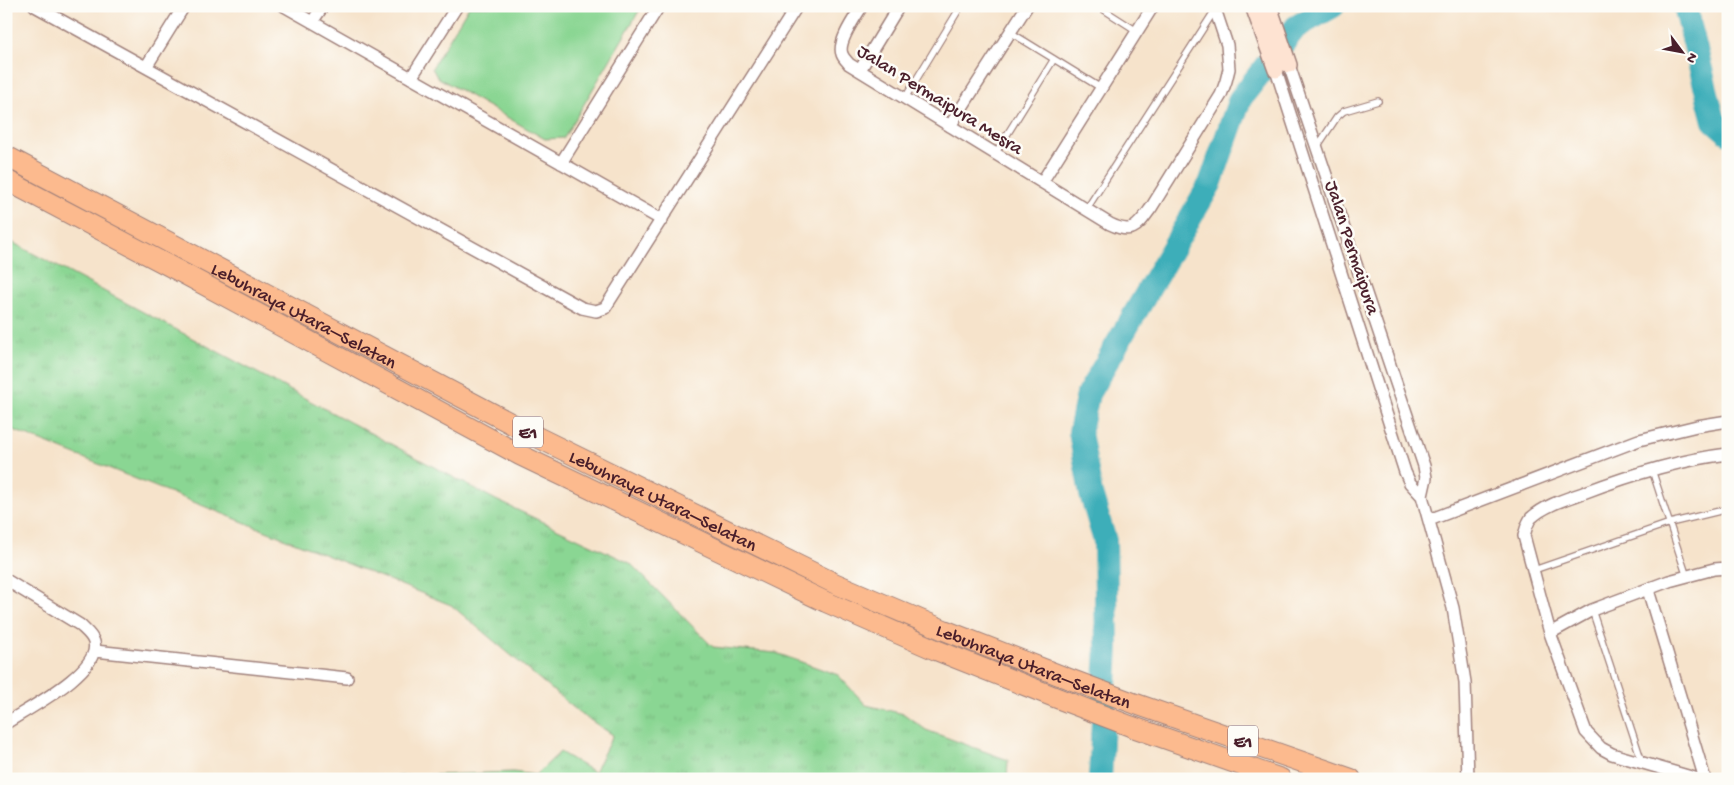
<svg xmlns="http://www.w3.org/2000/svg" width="1734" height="785" viewBox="0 0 1734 785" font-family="'Gochi Hand',sans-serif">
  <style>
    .grass { fill: url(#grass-tufts); stroke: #6a7a5f }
    .green { fill: #8ad693; stroke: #6a7a5f }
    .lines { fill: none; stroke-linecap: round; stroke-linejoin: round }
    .river { stroke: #3eaeb9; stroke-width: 24 }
    .lane-casing { stroke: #a0817b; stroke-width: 8 }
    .street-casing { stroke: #a0817b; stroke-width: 14 }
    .secondary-casing { stroke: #a0817b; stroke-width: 18 }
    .highway-casing { stroke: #a0817b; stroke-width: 22 }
    .lane { stroke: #fff; stroke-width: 5.5 }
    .street { stroke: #fff; stroke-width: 11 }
    .secondary { stroke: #fee3d2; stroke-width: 15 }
    .highway { stroke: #fcba8e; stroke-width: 20 }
    .labels { text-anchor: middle; stroke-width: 5; stroke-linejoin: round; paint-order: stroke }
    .shield { fill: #fdfcf7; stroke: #806168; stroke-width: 1 }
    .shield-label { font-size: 18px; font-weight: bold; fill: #4a1f2b }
    .street-label { font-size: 19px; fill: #4a1f2b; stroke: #fdfcf7 }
  </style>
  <defs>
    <pattern id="grass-tufts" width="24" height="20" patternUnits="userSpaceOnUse" patternTransform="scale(1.25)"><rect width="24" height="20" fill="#8ad693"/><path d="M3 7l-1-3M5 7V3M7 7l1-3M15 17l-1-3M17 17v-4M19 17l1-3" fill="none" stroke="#79b77f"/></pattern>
  </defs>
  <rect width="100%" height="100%" fill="#fdfcf7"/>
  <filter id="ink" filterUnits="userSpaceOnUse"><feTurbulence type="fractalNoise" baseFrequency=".02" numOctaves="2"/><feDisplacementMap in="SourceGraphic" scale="10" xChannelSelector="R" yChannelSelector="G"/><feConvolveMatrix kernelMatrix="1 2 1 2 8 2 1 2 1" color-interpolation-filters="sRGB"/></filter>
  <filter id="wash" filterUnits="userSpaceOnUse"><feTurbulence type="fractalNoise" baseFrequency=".0096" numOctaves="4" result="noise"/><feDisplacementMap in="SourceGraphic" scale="20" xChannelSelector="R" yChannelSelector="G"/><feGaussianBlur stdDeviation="1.12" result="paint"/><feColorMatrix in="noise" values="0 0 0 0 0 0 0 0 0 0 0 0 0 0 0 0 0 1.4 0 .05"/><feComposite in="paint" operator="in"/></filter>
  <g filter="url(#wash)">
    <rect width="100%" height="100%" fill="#f6e3cb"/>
    <path class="grass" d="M6 239 496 500 630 563 713 647 776 653 838 675 866 705 904 714 926 730 1008 760 1007 779H333L513 772 536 775 560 752 594 772 613 735 581 714 451 605 6 427Z"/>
    <path class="green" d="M469 6H642L564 138 545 139 437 77 432 68Z"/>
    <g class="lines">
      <path class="river" d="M1685 6 1714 121 1728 133
        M1100 779 1107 646 1105 541 1091 494 1080 432 1088 394 1210 184 1240 99 1296 27 1333 6"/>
    </g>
  </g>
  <g filter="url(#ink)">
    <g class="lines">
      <g class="lane-casing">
        <path id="lane" d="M1098 6 1137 31
          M1010 32 1101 88
          M905 98 961 6
          M1317 147 1337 117 1344 111 1378 101
          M995 154 1054 59
          M1086 210 1215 10
          M1652 470 1687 577
          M1534 570 1670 523 1728 509
          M1592 610 1642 762"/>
      </g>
      <g class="street-casing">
        <path id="street" d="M35 6 582 308 596 311 605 308 797 6
          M284 6 662 220
          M862 6C856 16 837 42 842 54 843 58 847 61 849 64L1110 224C1133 235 1137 227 1151 208L1221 95 1226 81 1229 69 1227 45 1214 6
          M312 22 323 6
          M1289 65 1424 466 1426 478 1422 496
          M146 67 184 6
          M860 70 899 6
          M1276 70 1405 472 1410 483 1422 496 1453 608 1465 682 1468 779
          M411 78 457 6
          M950 126 1027 6
          M561 163 659 6
          M1042 182 1153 6
          M1429 520 1639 440 1697 426 1728 421
          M6 580 80 625C85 630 92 635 94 642 102 671 27 709 6 723
          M1648 590 1705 779
          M1550 633 1592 610 1669 581 1714 569 1728 568
          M95 651 347 678
          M1698 779 1612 754 1601 748 1586 732 1550 633 1524 536C1526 529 1527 523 1531 518 1545 505 1566 499 1583 493 1630 475 1678 460 1728 454"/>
      </g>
      <g class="secondary-casing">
        <path id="secondary" d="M1253 6 1276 70
          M1269 6 1289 65"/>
      </g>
      <g class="highway-casing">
        <g id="highway">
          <path id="s1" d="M6 156 531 434 834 583 944 630 1064 677 1136 704 1351 779"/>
          <path d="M6 180 177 270 520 455 826 602 936 650 1057 698 1130 726 1281 779"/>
        </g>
      </g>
      <use href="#lane" class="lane"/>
      <use href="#street" class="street"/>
      <use href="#secondary" class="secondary"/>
      <use href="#highway" class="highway"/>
    </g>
  </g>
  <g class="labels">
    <g class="shield">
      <rect x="513" y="416.5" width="30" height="31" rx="4"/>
      <rect x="1228" y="725.5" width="30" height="31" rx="4"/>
    </g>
    <g class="shield-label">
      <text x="528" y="438">E1</text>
      <text x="1243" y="747">E1</text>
    </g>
    <g class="street-label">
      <text transform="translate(941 98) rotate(32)" y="7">Jalan Permaipura Mesra</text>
      <text transform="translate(1354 247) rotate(72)" y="7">Jalan Permaipura</text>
      <text dy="7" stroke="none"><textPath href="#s1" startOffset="338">Lebuhraya Utara–Selatan</textPath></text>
      <text dy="7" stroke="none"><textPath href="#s1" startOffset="742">Lebuhraya Utara–Selatan</textPath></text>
      <text dy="7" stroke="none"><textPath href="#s1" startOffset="1148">Lebuhraya Utara–Selatan</textPath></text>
    </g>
  </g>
  <rect width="1734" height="785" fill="none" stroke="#fdfcf7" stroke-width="25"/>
  <g transform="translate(1682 52) rotate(122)" stroke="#fdfcf7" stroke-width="4" paint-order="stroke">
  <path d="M0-4L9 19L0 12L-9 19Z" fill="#4a1f2b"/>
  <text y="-8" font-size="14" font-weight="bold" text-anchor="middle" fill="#4a1f2b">N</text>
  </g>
</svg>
